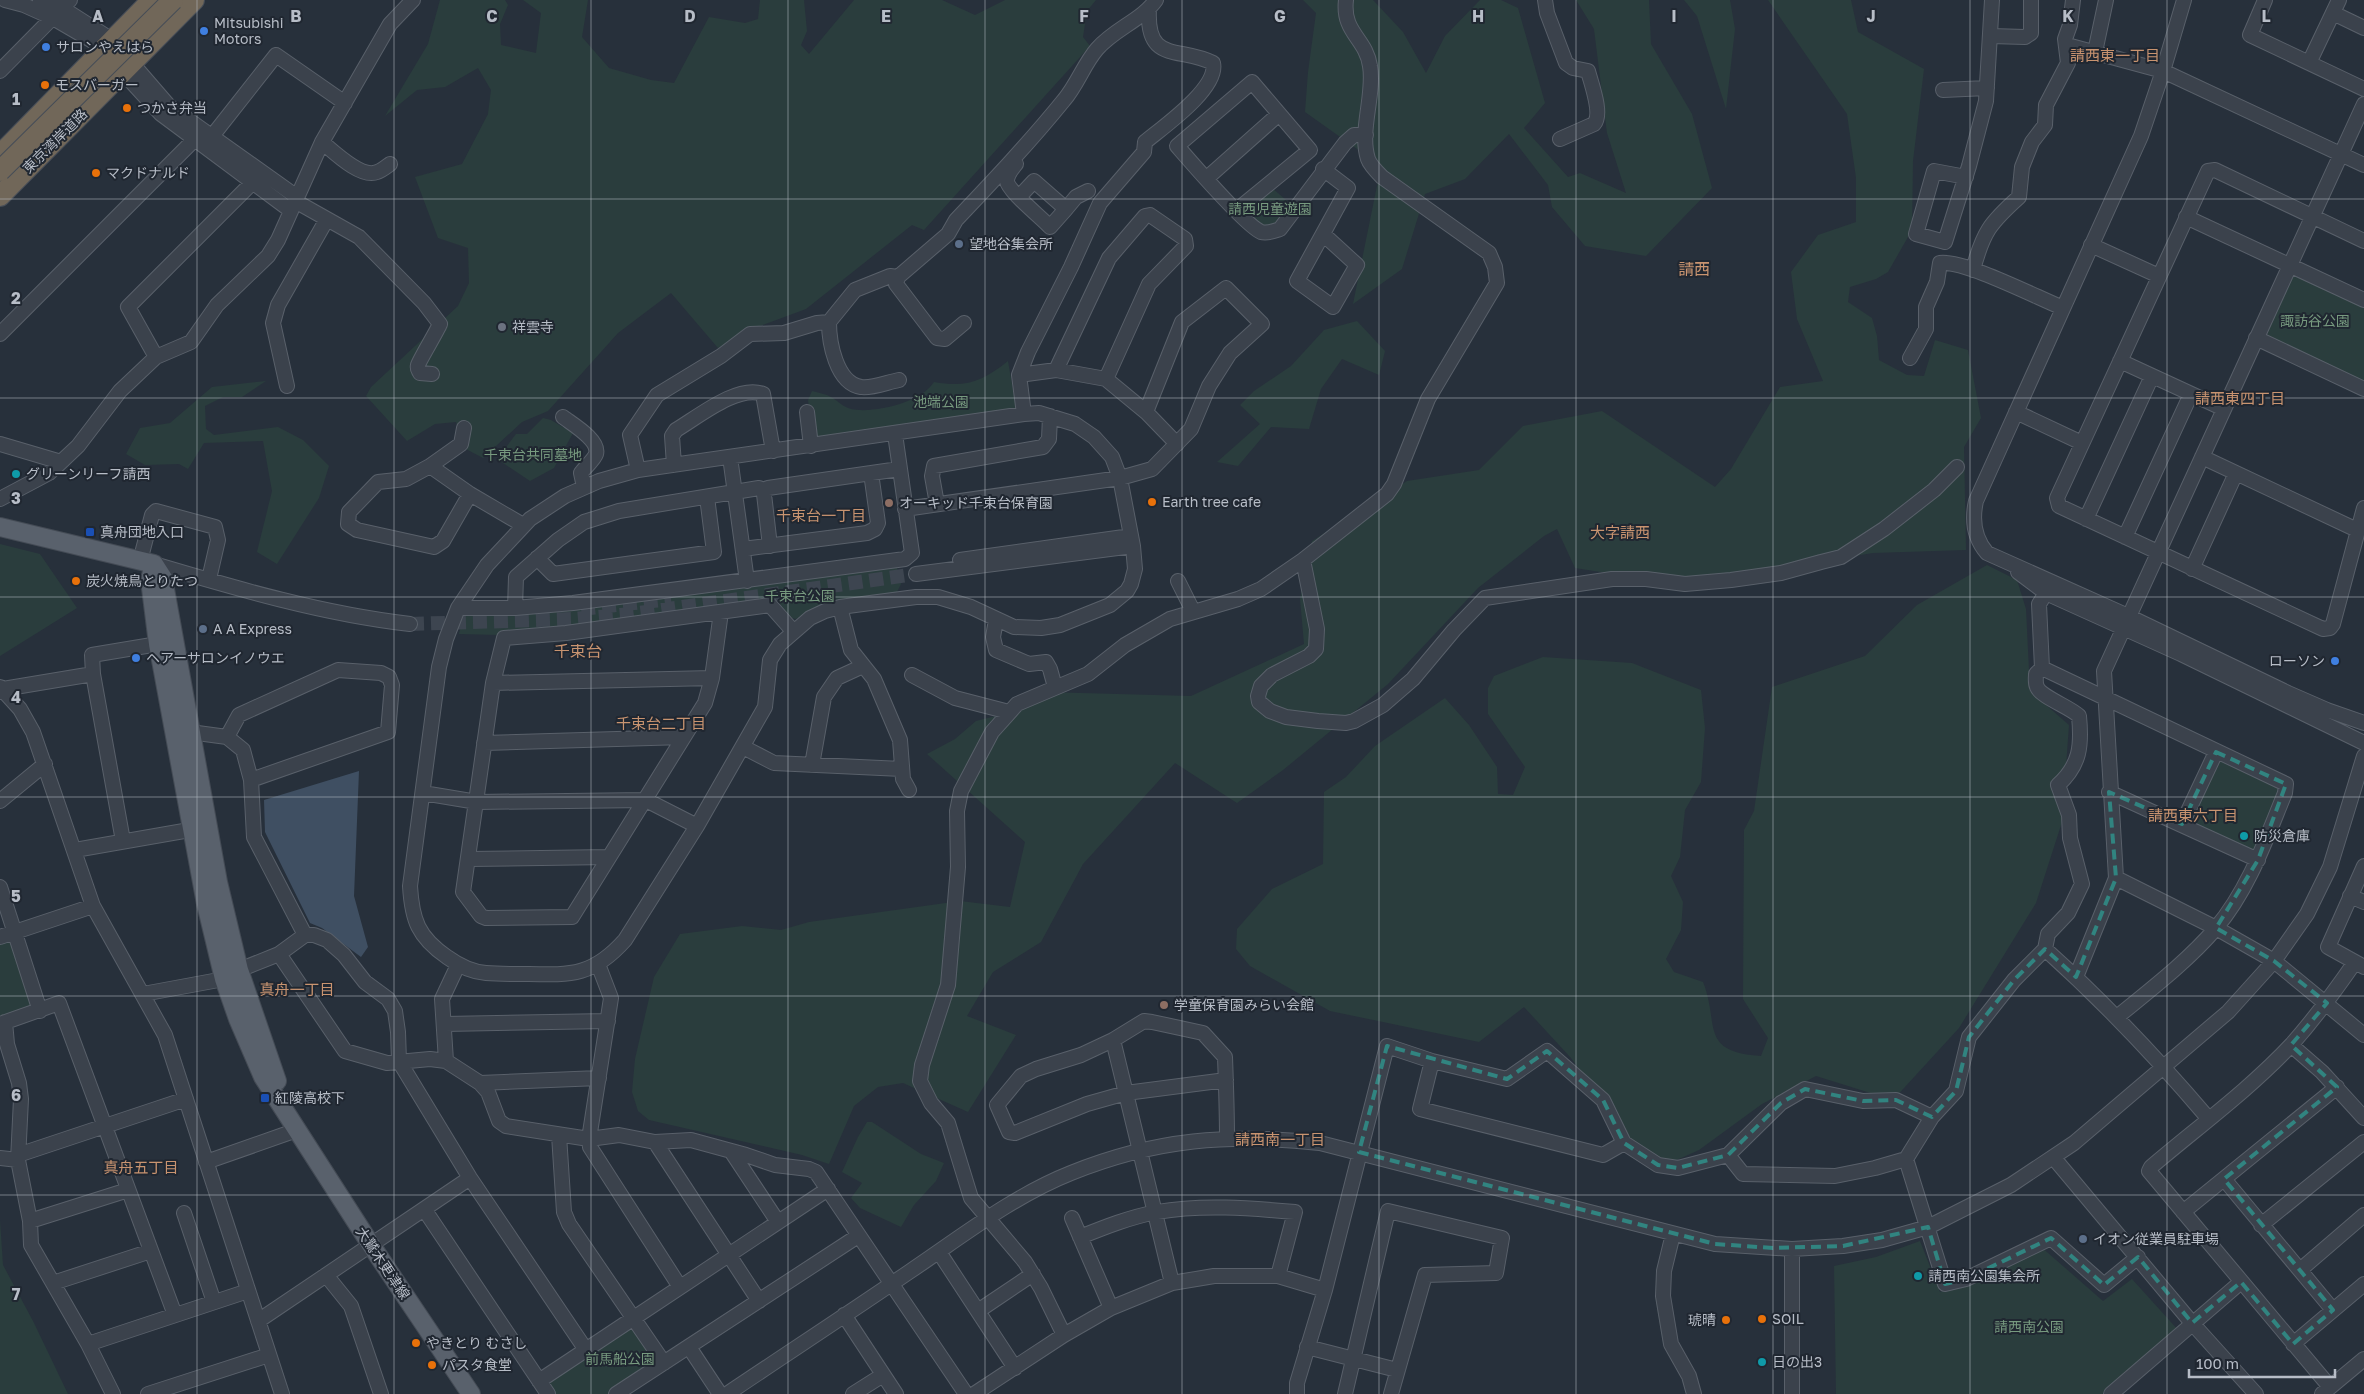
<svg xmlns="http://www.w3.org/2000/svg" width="2364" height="1394" viewBox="0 0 2364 1394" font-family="'Golos Text','Noto Sans JP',sans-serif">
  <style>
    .green { fill: #2a3d3d }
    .water { fill: #3f4f62 }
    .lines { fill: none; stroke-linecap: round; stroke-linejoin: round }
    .stream { stroke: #3f4f62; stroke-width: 3 }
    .minor-tunnel { stroke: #3d4550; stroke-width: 14; stroke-dasharray: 14 7; stroke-linecap: butt }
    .minor-casing { stroke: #59606a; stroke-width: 16 }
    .major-casing { stroke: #444b55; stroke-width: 20 }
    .highway-casing { stroke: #464d57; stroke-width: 22 }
    .minor { stroke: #3b424c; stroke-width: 14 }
    .major { stroke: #59616c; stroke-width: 18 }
    .highway { stroke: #716759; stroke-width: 20 }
    .highway-bridge-casing { stroke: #464d57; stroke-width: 22; stroke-linecap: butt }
    .highway-bridge { stroke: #716759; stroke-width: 20 }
    .marked { fill: none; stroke: #318480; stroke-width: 4; stroke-dasharray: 10 6; stroke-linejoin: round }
    .grid { fill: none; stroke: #b7bdc7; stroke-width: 1; stroke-opacity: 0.55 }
    .shop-dot { fill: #3f7fe0; stroke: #202731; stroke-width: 2 }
    .food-dot { fill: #e8710a; stroke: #202731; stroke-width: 2 }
    .service-dot { fill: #5c6f8a; stroke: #202731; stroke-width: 2 }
    .worship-dot { fill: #6b7280; stroke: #202731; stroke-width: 2 }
    .culture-dot { fill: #0f9aa8; stroke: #202731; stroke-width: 2 }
    .education-dot { fill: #8d6e63; stroke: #202731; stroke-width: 2 }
    .transit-dot { fill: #1a4fb4; stroke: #202731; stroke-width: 2 }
    .labels { text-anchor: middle; stroke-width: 4; stroke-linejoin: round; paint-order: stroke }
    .poi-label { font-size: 14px; fill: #b7bdc7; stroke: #202731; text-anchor: start }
    .street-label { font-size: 14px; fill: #b7bdc7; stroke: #202731 }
    .park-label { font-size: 14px; fill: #779a7f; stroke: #202731 }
    .neighbourhood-label { font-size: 15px; fill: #c99470; stroke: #202731 }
    .quarter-label { font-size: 16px; fill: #c99470; stroke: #202731 }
    .grid-label { font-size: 16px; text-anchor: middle; font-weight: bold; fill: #b7bdc7; stroke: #202731; stroke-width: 4; stroke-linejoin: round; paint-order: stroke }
  </style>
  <rect width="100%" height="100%" fill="#27303b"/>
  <path class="green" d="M440 0H505L508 5 500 24 501 45 536 53 541 13 523 0H588L582 37 609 68 651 80 674 83 709 17 745 23 758 19 760 0H804L807 31 801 45 809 54 854 0H942L975 15 1005 0H1096L1087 11 1083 37 1090 46 924 230 912 225 806 309 749 330 718 348 671 293 618 333 548 411 522 422 483 458 464 448 456 422 435 424 407 441 366 396 371 387 458 306 469 283 468 248 438 238 415 177 462 164 488 114 491 90 478 68 445 87 417 90 385 116 428 44Z
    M1303 0H1373L1403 32 1426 73 1445 36 1480 0H1501L1518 8 1545 103 1524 128 1568 177 1580 173 1626 193 1607 133 1594 29 1576 0H1649L1651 44 1692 114 1712 188 1646 256 1585 246 1552 207 1548 185 1509 134 1465 179 1425 194 1402 269 1353 304 1381 166 1305 112 1308 72 1316 13Z
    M1684 0H1730L1735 29 1726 109 1697 16Z
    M1768 0H1851L1858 32 1924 69 1913 161 1912 230 1888 272 1876 279 1850 287 1848 302 1872 318 1877 336 1879 360 1907 375 1924 376 1935 340 1968 350 1981 418 1964 447 1966 550 1873 553 1668 586 1639 578 1575 568 1557 529 1544 536 1478 588 1388 684 1283 770 1237 803 1175 763 1083 864 1041 942 993 972 967 1016 1016 1035 968 1112 903 1083 878 1087 854 1106 829 1164 802 1155 649 1120 638 1111 632 1092 635 1059 654 977 680 934 742 926 781 930 809 922 960 901 1010 907 1025 842 927 754 955 739 976 721 1000 715 1044 692 1191 696 1304 644 1300 599 1312 541 1407 481 1479 470 1523 426 1602 411 1715 487 1731 469 1780 387 1823 381 1797 319 1791 272 1818 235 1856 222V178L1847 114Z
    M1272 188 1292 205 1273 227 1262 225 1244 210Z
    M2298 276 2364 307V381L2268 337 2267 329 2291 277Z
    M1357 321 1385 351 1379 375 1342 359 1321 389 1309 429 1271 427 1238 466 1217 462 1260 424 1240 405 1254 391 1291 366 1324 330Z
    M1008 361 1016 407 1015 409 817 439 813 436 808 400 812 391C819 393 826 394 831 397 838 401 843 407 851 409 874 414 922 402 934 382 967 388 983 381 1008 361Z
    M266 381 242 397H223L205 406 206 429 214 435 278 427 303 440 329 466 319 498 277 564 257 552 272 491 263 441 204 443 188 469 179 464 145 465 126 454 140 428 170 423 212 387Z
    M543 418 551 420 573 433 554 468 530 481 497 459 516 434H527Z
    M0 544 40 554 77 608 0 656Z
    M1987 565 2017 580 2026 609 2030 691 2069 725 2062 822 2036 903 1959 1028 1893 1100 1816 1076 1762 1104 1699 1150 1652 1171 1571 1058 1524 1007 1479 1042 1330 1011 1250 966 1236 949 1237 929 1272 889 1323 864 1324 792 1346 777 1375 746 1445 698 1469 725 1497 767 1498 794 1513 795 1525 767 1488 714V688L1494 676 1543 657 1632 663 1701 690 1705 728 1701 782 1685 810 1680 857 1671 876 1683 902 1681 930 1666 959 1674 972 1703 982C1720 1024 1698 1052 1761 1056L1768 1038 1743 999 1744 830 1754 811 1772 687 1865 656 1917 605Z
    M894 566 897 568 901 584 897 592C861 596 828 601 796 619L792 618 775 599 499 635 459 634 463 618 468 615 628 603Z
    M2216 758 2282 789 2253 852 2187 822Z
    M10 939 32 1008 0 1018V942Z
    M867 1122H872L921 1154 944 1163 936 1181 914 1205 901 1227 860 1208 851 1198 862 1183 842 1172 858 1137Z
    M0 1220 3 1265 33 1321 68 1394H0Z
    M1920 1241 1940 1292 1989 1271 2040 1246 2103 1301 2132 1279 2179 1331 2102 1394H1836L1834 1266 1876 1257Z
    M632 1323 660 1363 612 1394H551L542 1381Z"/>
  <path class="water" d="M359 771 354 896 368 947 361 957 322 928 310 923 265 832 264 800Z"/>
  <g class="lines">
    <path class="stream" d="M273 189 290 201"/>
    <path class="minor-tunnel" d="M581 609 671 599
      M410 624 572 619 632 614 916 574"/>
    <g class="minor-casing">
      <path id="minor" d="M5 0 24 5 53 18 96 43 161 114 290 210
        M40 0 62 8 112 40 169 106 297 197
        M1545 0 1547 13 1566 63 1573 68 1588 71C1591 83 1603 114 1594 124L1560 139
        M2184 0 2163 71 2141 136 1976 501C1972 519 1974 538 1987 553L2128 616 2288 693 2327 710 2364 723
        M2265 0 2250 35 2364 89
        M2333 13 2364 28
        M1991 36 2025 37 2031 33V0
        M2067 45 2163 71 2364 165
        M2095 52 2106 0
        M2309 63 2339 0
        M0 71 70 0
        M1943 90 1987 88
        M213 135 276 55 345 103
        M322 142C333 151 361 179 377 172 381 171 386 167 390 164
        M1016 164C1012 169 1007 174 1007 181 1008 191 1042 218 1050 227L1066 209 1034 181 1019 197
        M1966 177 1934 171 1916 234 1945 242 1969 166 1986 101 1992 0
        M1207 178 1279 114
        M1066 209 1076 197 1088 191
        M1237 210 1310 150 1252 82 1177 146C1191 162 1245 225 1261 232 1268 234 1274 231 1280 229L1345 143 1354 135H1366
        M2186 217 2364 300
        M327 219 359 237 424 303 440 324C437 331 419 361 418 365 417 369 418 369 420 373L432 374
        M1323 234 1357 265 1333 307 1297 281 1348 188 1323 169
        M2364 241 2215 170 2208 171 2057 498 2059 506 2323 629 2330 628 2333 624 2364 508
        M2091 245 2159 276
        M1973 270C1983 232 1990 223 2019 197L2022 167 2032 142 2045 125 2046 105 2068 63 2065 39 2070 25 2073 0
        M898 277 890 276 855 290 829 322C829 342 836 383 861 387 871 389 888 382 899 380
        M964 323 945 339 937 338 896 284 898 277 948 234 956 220C993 181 1030 142 1064 100 1077 85 1084 64 1097 49 1114 29 1142 20 1156 0
        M0 334 194 140
        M2256 338 2364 389
        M156 357 128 307 252 183
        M1910 358 1926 329V307L1937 282 1940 263C1964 260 2036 297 2063 308
        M2120 361 2224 409
        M1056 370 1109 258 1145 216 1150 215 1185 239 1186 246 1149 284 1106 379
        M1019 375 1056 370 1106 379 1146 412 1177 444
        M287 386 273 323 278 305 327 219 295 201
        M807 412 811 446
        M2016 412 2082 443
        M1039 413 1075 424 1094 437 1112 457 1120 478 1133 546 1135 569 1131 584 1127 591 1110 605 1060 625 1041 628 1014 627 971 607 938 597H916L840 607 825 611 810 618 780 644 770 660 765 707 697 826 625 940C592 977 570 975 524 974 512 974 498 974 486 973 472 972 458 965 447 957 418 937 412 920 410 886L439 667 446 639 458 608 487 565 530 519 565 496 599 481 638 470 1024 414Z
        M1024 414 1019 375 1028 352 1071 267 1100 203 1144 152 1145 142C1163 127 1219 88 1213 63 1179 46 1146 64 1149 9
        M563 417C572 424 600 440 596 454 594 460 585 467 581 473L584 487
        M0 444 61 462
        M730 457 747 581
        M2202 457 2357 530
        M674 465 672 436 676 430C698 417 738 384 763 394L773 451
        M430 466 461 444 464 428
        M638 470 630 435 657 395 721 356 750 334 784 333 817 323 829 322
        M470 494 443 541 434 547 357 530 348 524 349 512 378 482 406 479 430 466 470 494 523 525
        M0 499 49 473 61 462 78 446 120 391 156 357 191 342 217 305 268 256 278 240 322 142 390 24 413 0
        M937 504 932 476 934 466 1043 447 1049 439 1050 416
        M905 509 1120 478 1152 469 1191 429 1209 386 1230 353 1262 324 1226 288 1182 322 1146 412
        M2086 519 2152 376
        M2125 537 2191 394
        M770 546 764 494 768 488 899 469
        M743 549 867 533 875 529 878 523 871 473
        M537 558 553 574 714 552 707 497
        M960 560 1131 536
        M1303 560 1317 629 1316 649 1309 656 1272 675 1261 686 1258 696 1259 702 1270 711 1286 717 1318 721 1346 723 1354 721 1383 705 1413 679 1454 630 1485 598 1612 579H1646L1685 584 1731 580 1781 573 1821 562 1841 557 1884 529 1934 490 1957 467
        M140 561 152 515 156 511 215 527 218 540 209 579
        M154 564C238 589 323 614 410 624
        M2192 569 2236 473
        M2018 572 2046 593 2181 654 2364 743
        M916 574 1133 546
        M1178 581 1193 611
        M840 607 851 650 874 679 900 740 903 779 909 790
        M458 608H515L573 603 905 559 912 553 895 434
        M515 608 516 577 558 540 584 522 619 511 759 488 765 491
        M721 612 712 678 705 703 572 917 486 918 481 916 463 892 493 683 504 638 566 633 770 605 793 631
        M996 620 993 637 996 650 1029 664 1046 662 1050 669 1055 687
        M2042 668 2039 604 2046 593
        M912 675 955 698 1009 712
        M493 683 712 678
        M0 687 20 709 33 732 93 906 165 1035 282 1394
        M0 692 3 689 93 674
        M190 732 227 737 243 750 251 780 254 837 305 935
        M227 737 239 715 338 670 381 673 389 677 392 685 388 732 251 780
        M484 743 684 737
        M743 747 774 763 902 769
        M812 765 824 697 837 678 863 666
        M2109 792 2258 860
        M423 793 477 802 646 800 697 826
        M0 801 45 764
        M2182 824 2216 752
        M123 841 93 674 92 655 158 644
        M75 850 201 828
        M469 859 609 857
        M2364 866 2328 947 2364 967
        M2116 878 2216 928 2274 961 2364 1035
        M0 887 40 1011
        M2350 896 2364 902
        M0 937 93 906
        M2045 949 2048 934 2068 913 2082 884 2070 838 2069 815 2058 785C2080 765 2082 746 2079 716 2070 707 2041 697 2037 687 2035 683 2036 678 2036 674L2042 668 2286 784 2285 793C2266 839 2249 889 2216 928 2189 960 2150 990 2117 1017
        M279 954 345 1051 387 1063 430 1059 446 1061 480 1083 488 1092 499 1121 506 1126 589 1139 619 1135 655 1142 691 1140 746 1155 775 1165 809 1169 816 1172 966 1394
        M598 964 611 998 589 1139 590 1147 680 1287
        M2076 977 2116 878 2104 671 2364 104
        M143 994 224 979 239 970 279 954 305 935H314L327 940 344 955 365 982 388 999 395 1011 398 1032 399 1061 470 1178 586 1350
        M5 1022 7 1044 19 1083 21 1099 18 1160 30 1221 31 1245 88 1344 113 1394
        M0 1024 59 1003 175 1315
        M445 1024 608 1021
        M1113 1040 1172 1283
        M2291 1045 2322 1072 2364 1118
        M446 1061 442 999 458 965
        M1432 1061 1420 1109 1603 1155 1624 1143
        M1226 1080 1126 1093 1087 1104 1015 1133 1009 1132 997 1105 1021 1076 1036 1069 1081 1055 1113 1040 1144 1021 1152 1022 1203 1033 1225 1057C1226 1084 1227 1111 1227 1138
        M480 1083 599 1078
        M559 1135 564 1212 569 1224 664 1363
        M655 1142 759 1301
        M731 1151 778 1222
        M18 1155 186 1099
        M1728 1155 1743 1174 1835 1176 1875 1168 1906 1159 1932 1117 1956 1091 1969 1037 2014 980 2045 949C2104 1002 2157 1058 2208 1118
        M2053 1157 2192 1323 2256 1394
        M0 1158 18 1160
        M1906 1159 1945 1284 1966 1279 2051 1238 2104 1285 2138 1257
        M206 1162 297 1130
        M2224 1179 2333 1310
        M424 1209 548 1394
        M2183 1212 2337 1087
        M184 1213 214 1302
        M1072 1218 1111 1308
        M30 1221 128 1190
        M2261 1225 2364 1142
        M1673 1234 1664 1271 1663 1296 1671 1344 1689 1376 1694 1394
        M1080 1237C1105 1227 1130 1217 1157 1212 1202 1204 1249 1208 1295 1212L1278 1276
        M1792 1249V1394
        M939 1252 1015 1368
        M2300 1270 2364 1215
        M326 1275 351 1306 381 1394
        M53 1283 151 1251
        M978 1311 1033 1274
        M844 1315 896 1394
        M258 1321 470 1178
        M1064 1335 1041 1288 1025 1262 971 1198 948 1123 931 1103 920 1081 922 1065 948 985 958 867 957 811 961 791 992 732 1017 704 1088 674 1125 645 1170 619 1238 599 1261 589 1303 560 1387 494 1394 484 1428 399 1497 283 1495 267 1489 253 1382 177C1377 172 1370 165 1368 159 1359 131 1375 94 1370 66 1366 38 1342 33 1346 0
        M88 1344 248 1291
        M2293 1344 2364 1284
        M689 1347 720 1394
        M1307 1347 1397 1370
        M539 1381 828 1189
        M2330 1387 2149 1171 2151 1167C2198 1127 2250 1089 2292 1044 2315 1018 2335 991 2355 962
        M148 1394 269 1355
        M616 1394 858 1236
        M727 1394C788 1353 849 1313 909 1272 961 1237 1013 1196 1071 1173 1155 1139 1230 1133 1320 1143L1715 1244 1792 1249 1843 1246 1882 1240 1928 1227 2011 1185 2074 1143 2228 1012 2274 961 2307 914 2330 867 2364 756
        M853 1394 883 1375
        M974 1394 1064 1335 1111 1308 1172 1283 1214 1276H1278L1325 1290
        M1297 1394V1383L1325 1290 1387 1046 1432 1061 1507 1079 1547 1051 1603 1100 1624 1143 1658 1165 1678 1168 1728 1155 1781 1103 1805 1089 1863 1101 1896 1100 1932 1117
        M1345 1394 1388 1211 1502 1238 1496 1273 1425 1275 1391 1394
        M2111 1394 2241 1282
        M2322 1394 2364 1359"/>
    </g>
    <g class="major-casing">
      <path id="major" d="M0 527 154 564 163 578 218 882 239 970 277 1081
        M154 564 150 580 158 644 206 904 224 979 238 1019 263 1077 371 1245 471 1394"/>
    </g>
    <g class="highway-casing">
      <path id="highway" d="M0 155 152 0
        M0 196 194 0"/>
    </g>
    <use href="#minor" class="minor"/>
    <use href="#major" class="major"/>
    <use href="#highway" class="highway"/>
    <g class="highway-bridge-casing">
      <path id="highway-bridge" d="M0 171 173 0"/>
    </g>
    <use href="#highway-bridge" class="highway-bridge"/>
  </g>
  <path class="marked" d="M2216 752 2286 784 2258 860 2216 928 2274 961 2327 1003 2291 1045 2337 1087 2224 1179 2333 1310 2293 1344 2241 1282 2192 1323 2138 1257 2104 1285 2051 1238 1966 1279 1945 1284 1928 1227 1843 1246 1773 1248 1715 1244 1359 1152 1387 1046 1507 1079 1547 1051 1603 1100 1624 1143 1658 1165 1678 1168 1728 1155 1781 1103 1805 1089 1863 1101 1896 1100 1932 1117 1956 1091 1969 1037 2014 980 2045 949 2076 977 2116 878 2109 792 2182 824Z"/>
  <path class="grid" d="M197 0V1394M394 0V1394M591 0V1394M788 0V1394M985 0V1394M1182 0V1394M1379 0V1394M1576 0V1394M1773 0V1394M1970 0V1394M2167 0V1394M0 199H2364M0 398H2364M0 597H2364M0 797H2364M0 996H2364M0 1195H2364"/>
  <g class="shop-dot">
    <circle cx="204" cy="31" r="5"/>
    <circle cx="46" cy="47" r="5"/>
    <circle cx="136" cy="658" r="5"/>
    <circle cx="2335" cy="661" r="5"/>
  </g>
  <g class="food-dot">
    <circle cx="45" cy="85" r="5"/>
    <circle cx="127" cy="108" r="5"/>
    <circle cx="96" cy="173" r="5"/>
    <circle cx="1152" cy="502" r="5"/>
    <circle cx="76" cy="581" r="5"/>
    <circle cx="1762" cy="1319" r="5"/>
    <circle cx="1726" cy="1320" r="5"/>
    <circle cx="416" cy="1343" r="5"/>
    <circle cx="432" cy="1365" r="5"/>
  </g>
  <g class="service-dot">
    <circle cx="959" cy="244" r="5"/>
    <circle cx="203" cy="629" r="5"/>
    <circle cx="2083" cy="1239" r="5"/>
  </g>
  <circle class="worship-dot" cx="502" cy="327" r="5"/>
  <g class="culture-dot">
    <circle cx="16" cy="474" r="5"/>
    <circle cx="2244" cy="836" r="5"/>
    <circle cx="1918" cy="1276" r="5"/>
    <circle cx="1762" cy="1362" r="5"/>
  </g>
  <g class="education-dot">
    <circle cx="889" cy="503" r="5"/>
    <circle cx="1164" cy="1005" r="5"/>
  </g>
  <g class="transit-dot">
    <rect x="85" y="527" width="10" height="10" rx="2.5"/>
    <rect x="260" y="1093" width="10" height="10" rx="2.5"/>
  </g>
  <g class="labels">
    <g class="poi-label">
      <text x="214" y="28">Mitsubishi<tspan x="214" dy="16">Motors</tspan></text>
      <text x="56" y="52">サロンやえはら</text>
      <text x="55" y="90">モスバーガー</text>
      <text x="137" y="113">つかさ弁当</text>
      <text x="106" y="178">マクドナルド</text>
      <text x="969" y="249">望地谷集会所</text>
      <text x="512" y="332">祥雲寺</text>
      <text x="26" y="479">グリーンリーフ請西</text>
      <text x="1162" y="507">Earth tree cafe</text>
      <text x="899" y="508">オーキッド千束台保育園</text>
      <text x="100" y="537">真舟団地入口</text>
      <text x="86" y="586">炭火焼鳥とりたつ</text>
      <text x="213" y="634">A A Express</text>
      <text x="146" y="663">ヘアーサロンイノウエ</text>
      <text x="2325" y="666" text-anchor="end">ローソン</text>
      <text x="2254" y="841">防災倉庫</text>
      <text x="1174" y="1010">学童保育園みらい会館</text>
      <text x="275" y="1103">紅陵高校下</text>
      <text x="2093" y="1244">イオン従業員駐車場</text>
      <text x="1928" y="1281">請西南公園集会所</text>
      <text x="1772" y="1324">SOIL</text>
      <text x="1716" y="1325" text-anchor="end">琥晴</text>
      <text x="426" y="1348">やきとり むさし</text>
      <text x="1772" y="1367">日の出3</text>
      <text x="442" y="1370">パスタ食堂</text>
    </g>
    <g class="street-label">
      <text transform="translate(55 141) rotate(-45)" y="5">東京湾岸道路</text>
      <text transform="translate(383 1263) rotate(56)" y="5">大鷲木更津線</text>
    </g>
    <g class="park-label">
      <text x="1270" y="214">請西児童遊園</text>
      <text x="2315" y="326">諏訪谷公園</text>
      <text x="941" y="407">池端公園</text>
      <text x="533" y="460">千束台共同墓地</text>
      <text x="800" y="601">千束台公園</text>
      <text x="2029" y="1332">請西南公園</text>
      <text x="620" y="1364">前馬船公園</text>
    </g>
    <g class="neighbourhood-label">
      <text x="2115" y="61">請西東一丁目</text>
      <text x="2240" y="404">請西東四丁目</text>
      <text x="821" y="521">千束台一丁目</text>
      <text x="1620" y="538">大字請西</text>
      <text x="661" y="729">千束台二丁目</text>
      <text x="2193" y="821">請西東六丁目</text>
      <text x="297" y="995">真舟一丁目</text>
      <text x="1280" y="1145">請西南一丁目</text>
      <text x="141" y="1173">真舟五丁目</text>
    </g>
    <g class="quarter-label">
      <text x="1694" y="275">請西</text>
      <text x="578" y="657">千束台</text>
    </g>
  </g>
  <g class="grid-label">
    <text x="98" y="22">A</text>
    <text x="296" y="22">B</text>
    <text x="492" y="22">C</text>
    <text x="690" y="22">D</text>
    <text x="886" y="22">E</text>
    <text x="1084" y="22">F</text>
    <text x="1280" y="22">G</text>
    <text x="1478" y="22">H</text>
    <text x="1674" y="22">I</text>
    <text x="1871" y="22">J</text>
    <text x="2068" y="22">K</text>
    <text x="2266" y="22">L</text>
    <text x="16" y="105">1</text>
    <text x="16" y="304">2</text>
    <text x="16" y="504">3</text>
    <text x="16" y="703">4</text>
    <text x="16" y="902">5</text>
    <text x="16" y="1101">6</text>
    <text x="16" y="1300">7</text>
  </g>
  <path d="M2189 1369v8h146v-8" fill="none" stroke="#b7bdc7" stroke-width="2.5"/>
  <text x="2196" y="1369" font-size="15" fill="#b7bdc7" stroke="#202731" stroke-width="4" paint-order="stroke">100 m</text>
</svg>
